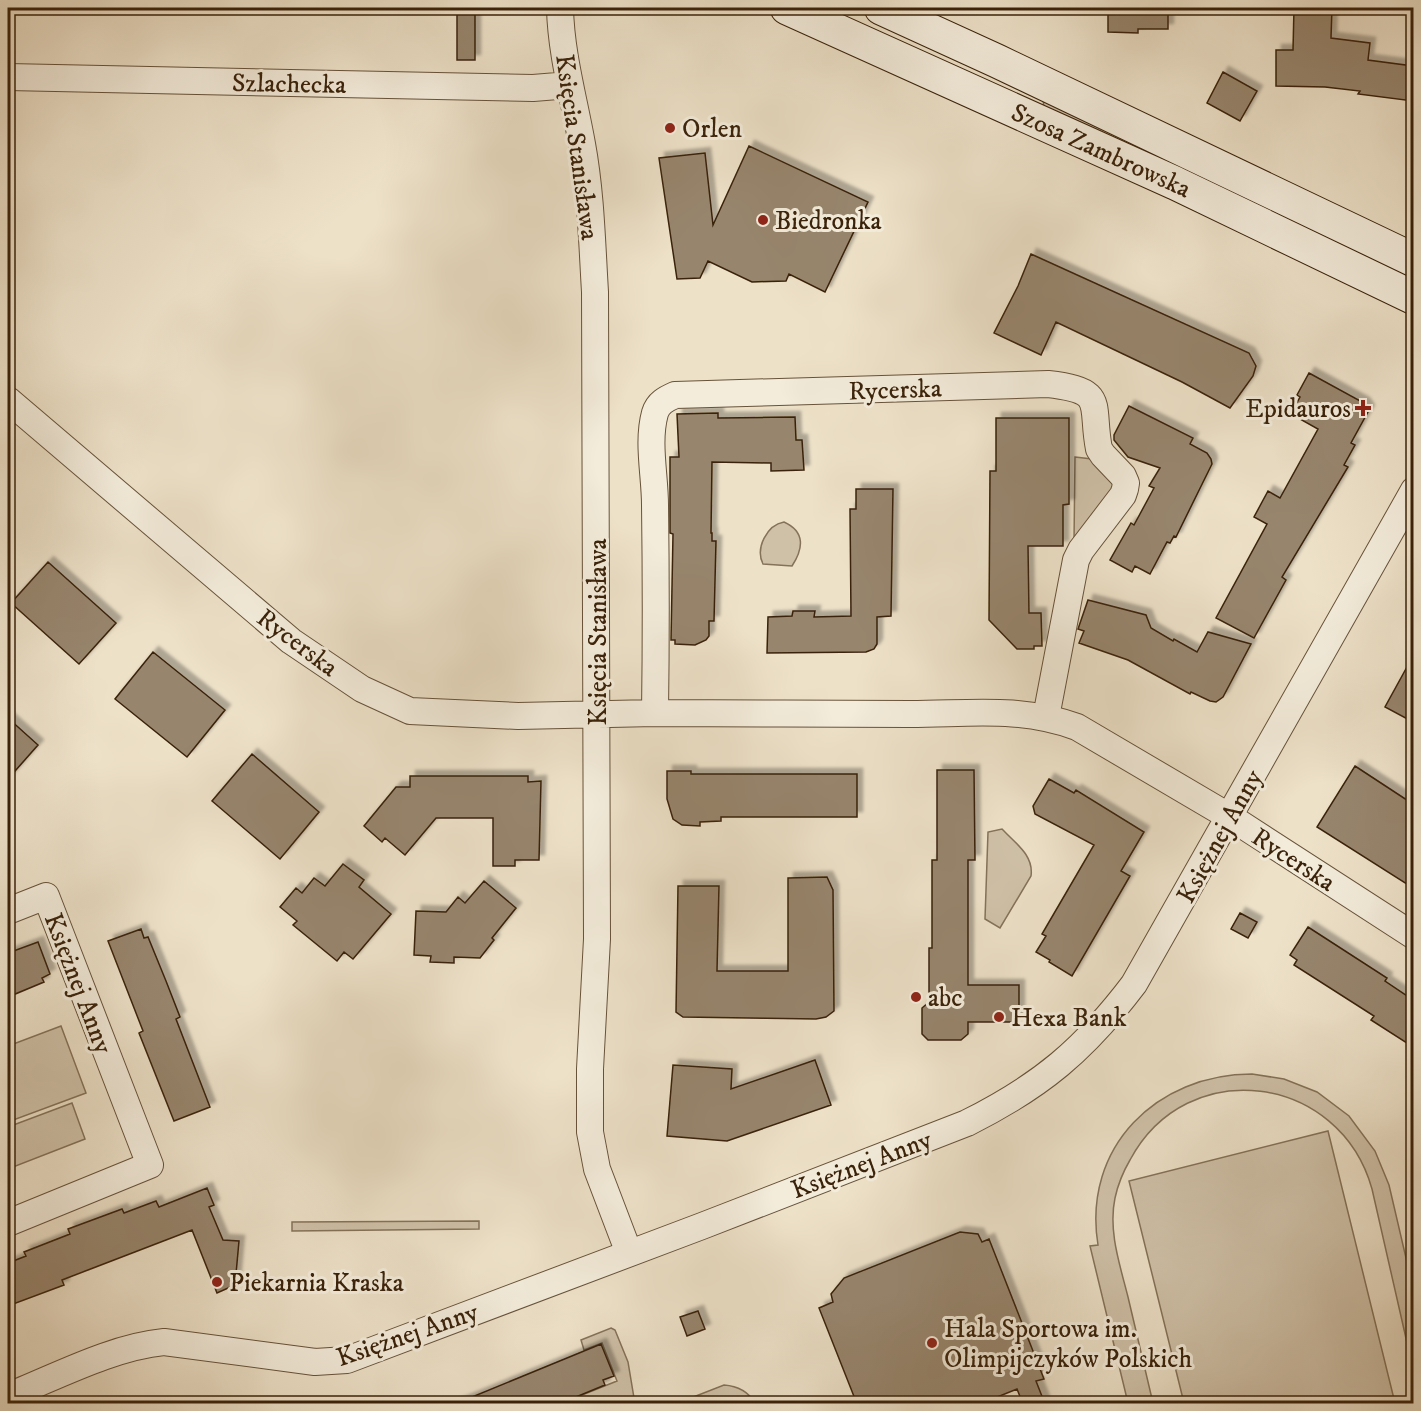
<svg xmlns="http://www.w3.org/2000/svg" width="1421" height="1411" viewBox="0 0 1421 1411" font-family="'IM FELL DW Pica',serif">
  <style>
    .green { fill: #cfc1a8; stroke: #847259; stroke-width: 1.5 }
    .building { fill: #97856d; stroke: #3a220a; stroke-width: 1.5; filter: url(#shadow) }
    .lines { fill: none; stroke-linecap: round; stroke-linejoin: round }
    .minor-casing { stroke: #67523a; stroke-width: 28 }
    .secondary-casing { stroke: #3a220a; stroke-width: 35 }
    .minor { stroke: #f3ecdb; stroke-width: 26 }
    .secondary { stroke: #f3ecdb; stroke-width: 33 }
    .poi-dot { fill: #8f2418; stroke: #f3ecdb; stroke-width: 2 }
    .labels { text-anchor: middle; stroke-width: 6; stroke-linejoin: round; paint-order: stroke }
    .street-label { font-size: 26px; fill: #3a220a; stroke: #f3ecdb }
    .poi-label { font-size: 26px; fill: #3a220a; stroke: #f3ecdb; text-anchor: start }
  </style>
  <defs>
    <filter id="shadow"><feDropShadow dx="5.5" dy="-5.5" stdDeviation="1.5" flood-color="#0004"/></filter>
  </defs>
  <rect width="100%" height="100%" fill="#ede1c8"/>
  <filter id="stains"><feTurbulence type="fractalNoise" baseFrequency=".00333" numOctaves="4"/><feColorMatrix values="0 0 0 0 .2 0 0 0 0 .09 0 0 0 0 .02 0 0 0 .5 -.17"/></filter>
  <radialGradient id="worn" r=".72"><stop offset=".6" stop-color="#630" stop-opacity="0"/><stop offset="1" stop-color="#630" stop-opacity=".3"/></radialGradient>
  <path class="green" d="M1043 99 1413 275V284L1044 108Z
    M1075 457 1092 459 1117 485 1074 542Z
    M784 522C806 532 803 549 792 566L763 564C755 548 767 525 784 522Z
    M1002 829C1015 843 1034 855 1031 876L1000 928 985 919 988 832Z
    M61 1026 86 1093 8 1122V1046Z
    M1252 1074 1284 1079 1317 1092 1349 1116 1375 1151 1389 1185 1413 1288V1369L1372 1189C1340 1074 1187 1053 1130 1160 1123 1172 1118 1184 1115 1198 1108 1231 1120 1265 1128 1297 1136 1332 1145 1368 1153 1403H1128L1090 1246 1098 1245C1082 1147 1157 1074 1252 1074Z
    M72 1103 85 1139 8 1169V1127Z
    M1328 1131 1395 1403H1184L1129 1181Z
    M479 1221V1229L292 1231V1222Z
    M611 1328 615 1330 628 1362 634 1398 616 1403H562L617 1381 602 1343 584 1350 581 1340Z
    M724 1385C738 1386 748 1391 755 1403H678Z"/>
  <path class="building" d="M457 8H475V60H457Z
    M1108 8H1168V29H1138V33L1108 32Z
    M1294 8H1332L1331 38 1370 43 1368 60 1413 66V101L1358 94 1360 91 1325 87 1276 86V50H1293Z
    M1223 72 1257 91 1240 121 1207 103Z
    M749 146 868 202 825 292 789 274 786 281 752 282 708 261 700 278 677 279 659 158 705 153 713 225Z
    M1031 254 1249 353 1256 366 1253 376 1230 408 1182 382 1056 322 1041 355 994 333 1018 286Z
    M1309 373 1364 403 1369 410 1351 443 1355 445 1344 465 1348 467 1282 577 1286 580 1254 638 1216 618 1267 524 1254 517 1268 491 1280 498 1318 429 1291 414 1300 397 1297 395Z
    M1129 406 1193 438 1190 444 1207 453 1211 459 1212 464 1176 537 1174 536 1170 543 1167 542 1150 574 1135 566 1132 572 1110 560 1131 523 1134 525 1154 488 1149 486 1160 468 1128 457 1114 440V435Z
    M718 413V418L795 417 796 440H802L804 470 771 471V463L712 462 711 533H712V541H716L714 621H709V636L706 640 695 645 675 644V640H671L673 534 670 533V457H679L677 414Z
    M996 418H1069V504L1063 505V546H1028L1029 613H1041L1042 646H1034V649H1017L989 620 990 471H996Z
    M856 489H893L891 616 877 617V644L874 649 866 652 767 653 768 617 792 616 793 611H815L814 617 851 616 850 509H856Z
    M48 562 116 623 79 664 11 603Z
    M1088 600 1146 615 1151 628 1173 641 1174 639 1197 652 1208 632 1251 644 1223 697 1216 702 1210 701 1191 692 1190 694 1128 660 1079 643 1084 631 1078 629Z
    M153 652 225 710 187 757 115 699Z
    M1413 656V722L1385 707Z
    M8 718 38 745 8 779Z
    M252 754 319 812 280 859 212 801Z
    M1355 766 1413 804V888L1317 827Z
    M937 770H974L975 860H968V985H1019V1022H968V1034L961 1040H928L922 1034V1008L929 1002V948H932V860H937Z
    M667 771H691V774H857V817H721V821L700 822V826L682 825 673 819 667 799Z
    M410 776H528V782L541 781 539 860H515V866H493V818H436L405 855 385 838 382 842 364 826 396 787H410Z
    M1049 779 1074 793 1076 790 1144 832 1121 871 1130 876 1072 976 1049 962 1050 960 1036 952 1046 936 1042 934 1094 845 1035 814 1033 806Z
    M343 864 364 880 359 887 391 914 353 959 344 952 337 961 293 925 297 921 280 907 296 888 302 893 314 878 325 886Z
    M827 877 833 890 834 1011 826 1017 816 1019 683 1017 676 1012 678 886H719L717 971H788V878Z
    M484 881 516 908 492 938 494 940 480 958 454 957V963L430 962 431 956 414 955 416 911 446 912 458 897 465 903Z
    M1240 913 1257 922 1248 938 1231 929Z
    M1308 927 1387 978 1385 981 1413 1000V1047L1371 1020 1374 1016 1294 965 1297 960 1290 955Z
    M141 929 144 938 148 937 166 981 180 1017 176 1019 210 1107 174 1121 139 1033 143 1031 108 941Z
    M38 942 50 974 42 978 44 982 8 997V953Z
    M815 1060 831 1105 727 1141 667 1136 673 1065 732 1069 731 1089Z
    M207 1188 214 1205 209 1207 223 1240 239 1241 235 1285 217 1293 192 1230 62 1280 64 1285 8 1306V1263L26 1256 24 1252 70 1234 68 1229 122 1209 124 1213 156 1201 159 1207Z
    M960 1232 978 1234 982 1242 989 1239 1044 1379 1036 1381 1045 1404H1023L1017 1389 980 1404H857L819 1308 833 1302 831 1294 844 1278Z
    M698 1311 705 1329 687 1336 680 1317Z
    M601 1344 614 1376 603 1380 605 1385 559 1404H455Z"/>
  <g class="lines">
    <g class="minor-casing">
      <path id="minor" d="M560 8C561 54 574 99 582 144 591 193 592 243 595 292L597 939 590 1069V1132L597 1169 629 1253
        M8 77 533 88 570 85
        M8 400 291 641 362 689 410 711 518 716 655 713
        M1046 717 1076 560 1081 550 1123 495 1125 489 1126 483 1123 476 1103 455 1099 449C1090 403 1108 391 1048 384L675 395C666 399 658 403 655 413 647 442 655 475 655 505 656 574 656 643 655 713 740 713 825 714 910 714 970 714 1019 706 1077 727L1230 817 1414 936
        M8 911 46 896 150 1165 8 1223
        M8 1396C56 1377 112 1347 164 1342L315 1362 347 1360 702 1226 967 1123C1041 1086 1084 1050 1134 984L1414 490"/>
    </g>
    <g class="secondary-casing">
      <g id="secondary">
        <path id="s1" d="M787 8 1175 183 1414 298"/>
        <path d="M881 8 997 61 1414 260"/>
      </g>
    </g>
    <use href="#minor" class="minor"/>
    <use href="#secondary" class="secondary"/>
  </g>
  <g class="poi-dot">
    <circle cx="670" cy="128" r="6"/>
    <circle cx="763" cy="220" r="6"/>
    <path d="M1360 399h6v6h6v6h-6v6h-6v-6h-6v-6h6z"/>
    <circle cx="916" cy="997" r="6"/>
    <circle cx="999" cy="1017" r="6"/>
    <circle cx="217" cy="1282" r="6"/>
    <circle cx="932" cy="1343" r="6"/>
  </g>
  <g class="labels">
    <g class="street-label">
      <text transform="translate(289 83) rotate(1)" y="9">Szlachecka</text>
      <text transform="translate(578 147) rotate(82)" y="9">Księcia Stanisława</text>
      <text dy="9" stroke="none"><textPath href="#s1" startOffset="345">Szosa Zambrowska</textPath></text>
      <text transform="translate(895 389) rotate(-2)" y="9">Rycerska</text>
      <text transform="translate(597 632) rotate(-90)" y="9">Księcia Stanisława</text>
      <text transform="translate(298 642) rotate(37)" y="9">Rycerska</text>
      <text transform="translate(1219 836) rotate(-61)" y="9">Księżnej Anny</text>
      <text transform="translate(1294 859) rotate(33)" y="9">Rycerska</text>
      <text transform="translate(79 983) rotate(69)" y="9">Księżnej Anny</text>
      <text transform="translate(861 1164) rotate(-21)" y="9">Księżnej Anny</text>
      <text transform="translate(407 1334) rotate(-19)" y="9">Księżnej Anny</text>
    </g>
    <g class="poi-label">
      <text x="682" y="137">Orlen</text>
      <text x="775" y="229">Biedronka</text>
      <text x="1351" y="417" text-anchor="end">Epidauros</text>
      <text x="928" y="1006">abc</text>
      <text x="1011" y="1026">Hexa Bank</text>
      <text x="229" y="1291">Piekarnia Kraska</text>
      <text x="944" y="1337">Hala Sportowa im.<tspan x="944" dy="30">Olimpijczyków Polskich</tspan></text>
    </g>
  </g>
  <rect width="1421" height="1411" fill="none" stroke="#ede1c8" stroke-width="30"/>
  <rect x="9" y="9" width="1403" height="1393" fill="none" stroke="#3a220a" stroke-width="3"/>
  <rect x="15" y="15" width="1391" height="1381" fill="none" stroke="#3a220a" stroke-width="1.5"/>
  <rect width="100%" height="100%" filter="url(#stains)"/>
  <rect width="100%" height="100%" fill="url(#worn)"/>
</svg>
